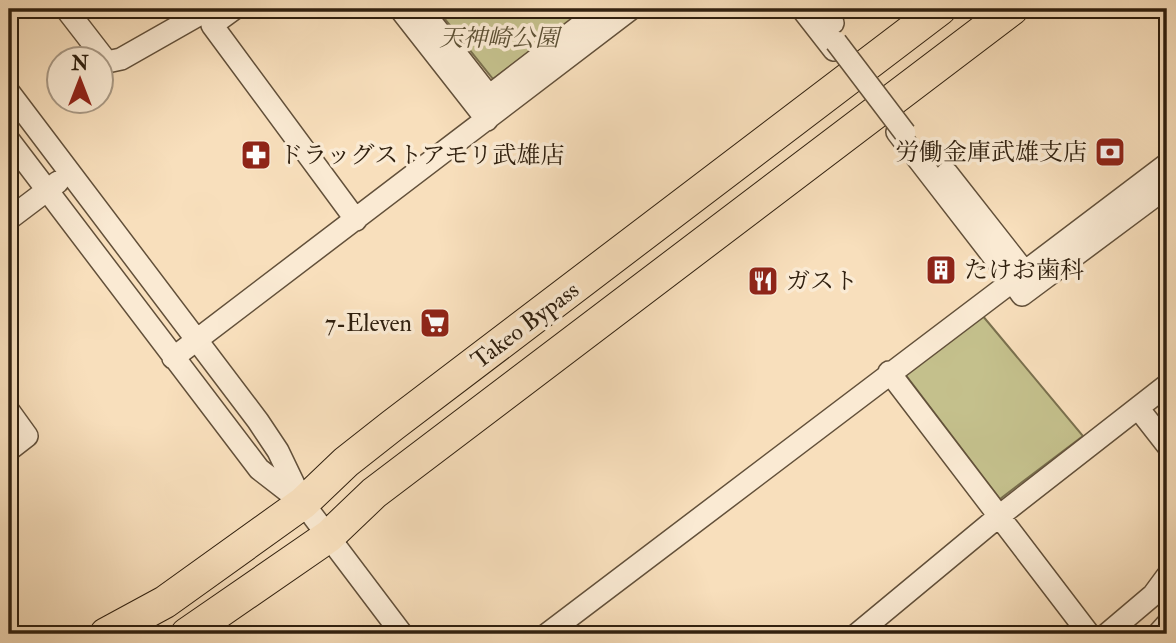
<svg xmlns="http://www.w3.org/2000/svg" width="1176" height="643" viewBox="0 0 1176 643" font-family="'IM FELL Double Pica','Noto Serif JP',serif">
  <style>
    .green { fill: #c4c08c; stroke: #7a704e; stroke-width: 2 }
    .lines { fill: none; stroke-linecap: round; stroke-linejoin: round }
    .minor-casing { stroke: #62503a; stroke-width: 24 }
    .highway-casing { stroke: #30200f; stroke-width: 34 }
    .minor { stroke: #faead3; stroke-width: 21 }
    .highway { stroke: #f8dfbc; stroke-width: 32 }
    .minor-bridge-casing { stroke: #62503a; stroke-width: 24; stroke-linecap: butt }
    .minor-bridge { stroke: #faead3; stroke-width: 21 }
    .labels { text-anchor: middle; stroke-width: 7; stroke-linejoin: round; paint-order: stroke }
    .park-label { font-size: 24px; font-style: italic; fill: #5c5034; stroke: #faead3 }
    .poi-label { font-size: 24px; fill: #30200f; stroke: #faead3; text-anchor: start }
    .street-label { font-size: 24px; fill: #30200f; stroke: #faead3 }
  </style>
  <rect width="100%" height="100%" fill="#f8dfbc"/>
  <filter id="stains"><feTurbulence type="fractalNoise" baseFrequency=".00286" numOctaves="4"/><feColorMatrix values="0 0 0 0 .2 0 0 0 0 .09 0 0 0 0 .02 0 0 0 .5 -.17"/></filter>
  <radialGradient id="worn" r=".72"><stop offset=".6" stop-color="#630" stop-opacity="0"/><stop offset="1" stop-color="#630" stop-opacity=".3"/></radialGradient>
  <path class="green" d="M437 9H586L493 79Z
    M982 315 1083 436 1000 499 905 374Z"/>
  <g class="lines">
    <g class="minor-casing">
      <path id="minor" d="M66 9 107 62 121 59 209 9
        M234 9 212 25 356 220
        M400 9 487 120
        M421 9 489 96 602 9
        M802 9 834 50
        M823 9 833 23
        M9 92 258 421 278 451 303 503 402 634
        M897 132 1006 273
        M9 140 259 469 299 500
        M947 173 1024 271
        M9 219 58 182
        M1017 288 1022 295 1167 187
        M173 358 631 9
        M889 372 1089 634
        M1138 408 1167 445
        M9 411 27 436 9 450
        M547 634 1167 164
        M857 634 998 517 1167 385
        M1107 634 1153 595 1167 576
        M1158 634 1167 624"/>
    </g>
    <g class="highway-casing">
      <path id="highway" d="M106 634 165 602 303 503 346 462 393 425 940 9
        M187 634 329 536 374 493 1012 9"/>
    </g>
    <use href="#minor" class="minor"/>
    <use href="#highway" class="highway"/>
    <g class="minor-bridge-casing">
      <path id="minor-bridge" d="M836 42 905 133"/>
    </g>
    <use href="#minor-bridge" class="minor-bridge"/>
  </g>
  <defs>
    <g id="bank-square" transform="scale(1.575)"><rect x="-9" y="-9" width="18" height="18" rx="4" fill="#8f2418" stroke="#faead3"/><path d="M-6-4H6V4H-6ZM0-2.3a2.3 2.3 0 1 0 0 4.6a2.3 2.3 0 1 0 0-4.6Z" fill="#fff"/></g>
    <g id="pharmacy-square" transform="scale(1.575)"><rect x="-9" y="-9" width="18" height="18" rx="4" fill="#8f2418" stroke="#faead3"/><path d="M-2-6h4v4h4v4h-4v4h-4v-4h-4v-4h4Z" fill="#fff"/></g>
    <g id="building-square" transform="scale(1.575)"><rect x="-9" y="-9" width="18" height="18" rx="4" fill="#8f2418" stroke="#faead3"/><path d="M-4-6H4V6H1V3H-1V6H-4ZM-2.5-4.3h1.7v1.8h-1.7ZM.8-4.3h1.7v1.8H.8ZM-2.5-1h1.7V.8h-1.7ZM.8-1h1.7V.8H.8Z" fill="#fff"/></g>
    <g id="restaurant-square" transform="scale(1.575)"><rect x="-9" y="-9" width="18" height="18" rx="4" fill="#8f2418" stroke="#faead3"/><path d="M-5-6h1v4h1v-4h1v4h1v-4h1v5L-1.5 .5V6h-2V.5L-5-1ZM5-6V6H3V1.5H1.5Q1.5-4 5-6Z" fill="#fff"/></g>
    <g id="supermarket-square" transform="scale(1.575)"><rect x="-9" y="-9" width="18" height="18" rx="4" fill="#8f2418" stroke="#faead3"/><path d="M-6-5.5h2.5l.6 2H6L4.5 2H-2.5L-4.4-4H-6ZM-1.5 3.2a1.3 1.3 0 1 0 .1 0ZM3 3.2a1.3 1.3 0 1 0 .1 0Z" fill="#fff"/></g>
  </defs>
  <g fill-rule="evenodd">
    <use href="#bank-square" x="1110" y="152"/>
    <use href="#pharmacy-square" x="256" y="155"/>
    <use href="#building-square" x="941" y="270"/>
    <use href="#restaurant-square" x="763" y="281"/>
    <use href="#supermarket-square" x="435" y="323"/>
  </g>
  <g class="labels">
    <g class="park-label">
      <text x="499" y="46">天神崎公園</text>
    </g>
    <g class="poi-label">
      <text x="1087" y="160" text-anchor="end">労働金庫武雄支店</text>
      <text x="279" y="163">ドラッグストアモリ武雄店</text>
      <text x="964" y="278">たけお歯科</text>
      <text x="786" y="289">ガスト</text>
      <text x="412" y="331" text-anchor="end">7-Eleven</text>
    </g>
    <g class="street-label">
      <text transform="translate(525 325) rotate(-37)" y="8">Takeo Bypass</text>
    </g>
  </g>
  <rect width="1176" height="643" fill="none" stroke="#f8dfbc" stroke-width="35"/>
  <rect x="10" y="10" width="1155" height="622" fill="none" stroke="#30200f" stroke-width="3.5"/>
  <rect x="18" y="18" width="1141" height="608" fill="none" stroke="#30200f" stroke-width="2"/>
  <g transform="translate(80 80)"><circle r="33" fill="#faead3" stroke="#a99985" stroke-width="2"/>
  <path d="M0-5L12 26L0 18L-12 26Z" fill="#8f2418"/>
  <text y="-10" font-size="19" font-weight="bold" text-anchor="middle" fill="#30200f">N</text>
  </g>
  <rect width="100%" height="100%" filter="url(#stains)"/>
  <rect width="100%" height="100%" fill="url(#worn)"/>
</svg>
